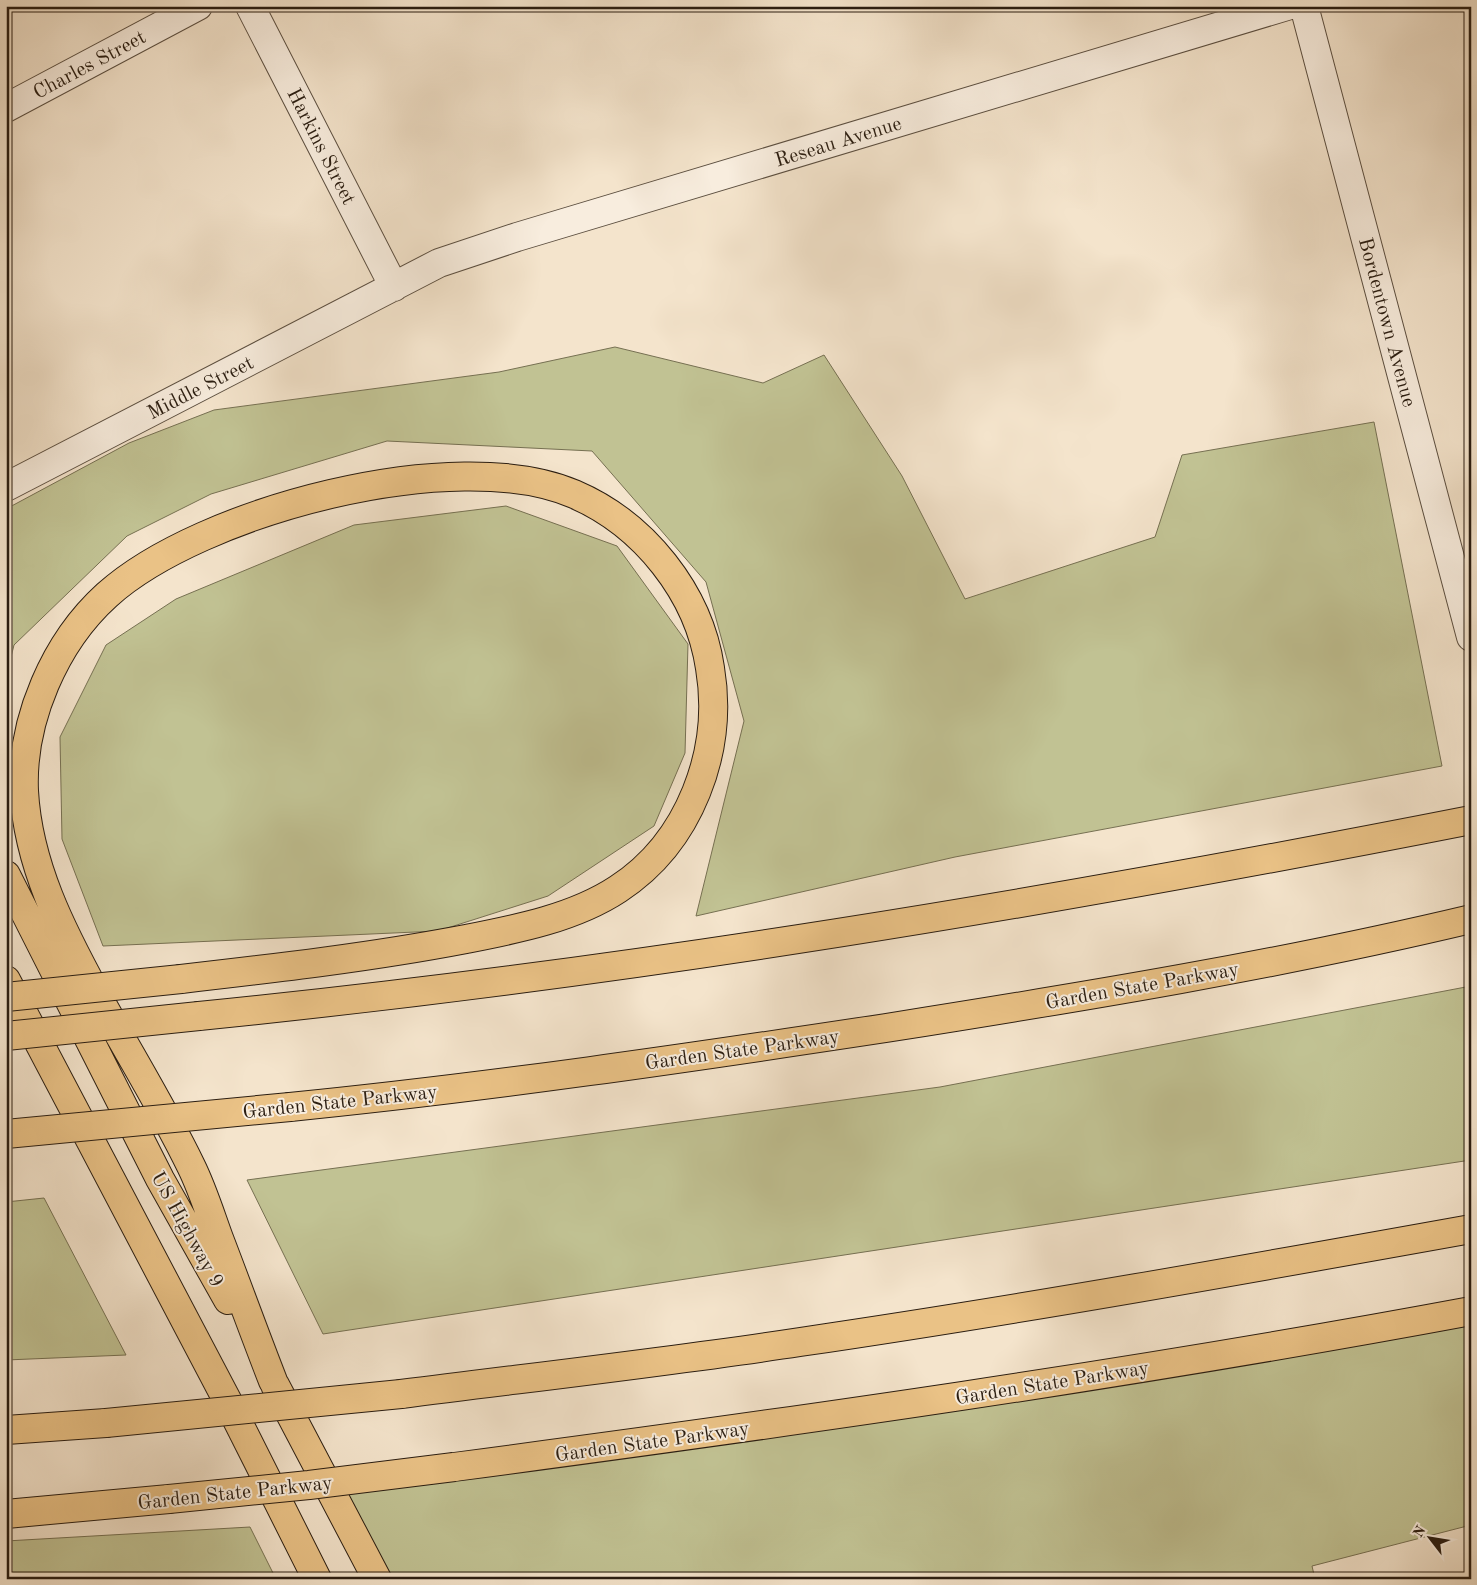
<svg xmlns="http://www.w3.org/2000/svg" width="1477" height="1585" viewBox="0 0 1477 1585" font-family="'Old Standard TT',serif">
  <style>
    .green { fill: #c1c293; stroke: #767052 }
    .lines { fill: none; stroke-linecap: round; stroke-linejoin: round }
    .minor-casing { stroke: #5c4f40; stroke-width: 30 }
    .highway-casing { stroke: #2a1d11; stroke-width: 30 }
    .minor { stroke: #f8edde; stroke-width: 28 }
    .highway { stroke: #eac286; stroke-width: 28 }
    .highway-bridge-casing { stroke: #2a1d11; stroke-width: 30; stroke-linecap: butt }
    .highway-bridge { stroke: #eac286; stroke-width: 28 }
    .labels { text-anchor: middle; stroke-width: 4; stroke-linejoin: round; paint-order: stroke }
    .street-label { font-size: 20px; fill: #2a1d11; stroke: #f8edde }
  </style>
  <rect width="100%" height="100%" fill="#f4e4cc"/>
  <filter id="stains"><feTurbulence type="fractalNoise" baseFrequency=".004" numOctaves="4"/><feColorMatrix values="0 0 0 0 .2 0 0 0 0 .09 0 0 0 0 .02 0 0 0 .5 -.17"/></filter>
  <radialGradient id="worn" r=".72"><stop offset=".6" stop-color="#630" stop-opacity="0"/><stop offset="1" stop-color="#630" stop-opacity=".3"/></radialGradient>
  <path class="green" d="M615 347 763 383 824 355 902 476 965 599 1155 537 1182 455 1374 422 1442 766 955 857 696 916 744 721 706 582 592 451 387 441 211 494 127 536 14 645 6 677V509L129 443 214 410 499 372Z
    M506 506 617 546 688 644 685 753 654 826 548 896 438 931 103 946 62 839 60 737 106 645 176 599 354 525Z
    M1471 986V1160L323 1334 247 1180 940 1087Z
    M44 1198 126 1355 6 1360V1202Z
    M1471 1311V1525L1312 1566 1315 1579H377L324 1478Z
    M250 1527 276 1579H6V1541Z"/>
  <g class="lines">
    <g class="minor-casing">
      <path id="minor" d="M250 6 394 287
        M1304 6 1471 637
        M6 108 198 6
        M6 487 439 263 517 237 1287 6"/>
    </g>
    <g class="highway-casing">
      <path id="highway" d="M6 875 160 1179 228 1300
        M181 979C277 968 372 957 466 939 517 929 574 918 618 889 690 842 724 751 710 668 699 593 644 524 574 494 456 443 200 511 107 595 55 642 21 720 24 791 28 865 62 931 97 995 128 1052 163 1108 191 1166 203 1190 211 1217 220 1241 238 1288 255 1335 273 1381
        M6 980 227 1400 317 1579
        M199 1016C628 973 1048 903 1471 820
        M290 1107C490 1087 688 1058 886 1028 1082 997 1278 965 1471 919
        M275 1385 377 1579
        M401 1394C534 1377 668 1362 800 1342 1025 1309 1248 1269 1471 1229
        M6 1430 106 1423
        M454 1467C794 1422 1133 1374 1471 1311
        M6 1514 169 1499"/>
    </g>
    <use href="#minor" class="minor"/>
    <use href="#highway" class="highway"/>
    <g class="highway-bridge-casing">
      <path id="highway-bridge" d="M6 997 181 979
        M6 1036 199 1016
        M6 1134 290 1107
        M106 1423 401 1394
        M169 1499 309 1485 454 1467"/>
    </g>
    <use href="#highway-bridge" class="highway-bridge"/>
  </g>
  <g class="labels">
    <g class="street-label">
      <text transform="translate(89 64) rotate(-28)" y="7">Charles Street</text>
      <text transform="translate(838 141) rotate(-17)" y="7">Reseau Avenue</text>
      <text transform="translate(322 146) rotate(63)" y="7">Harkins Street</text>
      <text transform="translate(1388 322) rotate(75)" y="7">Bordentown Avenue</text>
      <text transform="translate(200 387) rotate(-27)" y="7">Middle Street</text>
      <text transform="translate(1142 985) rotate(-10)" y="7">Garden State Parkway</text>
      <text transform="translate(742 1049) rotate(-8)" y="7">Garden State Parkway</text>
      <text transform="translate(340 1101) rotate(-6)" y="7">Garden State Parkway</text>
      <text transform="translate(188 1229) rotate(61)" y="7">US Highway 9</text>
      <text transform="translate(1052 1382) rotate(-9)" y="7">Garden State Parkway</text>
      <text transform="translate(652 1441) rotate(-8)" y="7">Garden State Parkway</text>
      <text transform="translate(235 1492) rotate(-6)" y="7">Garden State Parkway</text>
    </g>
  </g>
  <rect width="1477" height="1585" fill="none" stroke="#f4e4cc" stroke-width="25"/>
  <rect x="8" y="8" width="1462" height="1570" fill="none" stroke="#2a1d11" stroke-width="2.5"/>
  <rect x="12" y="12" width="1452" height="1560" fill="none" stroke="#2a1d11"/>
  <g transform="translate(1430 1538) rotate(301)" stroke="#f8edde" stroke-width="4" paint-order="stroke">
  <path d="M0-4L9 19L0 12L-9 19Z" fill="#2a1d11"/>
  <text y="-8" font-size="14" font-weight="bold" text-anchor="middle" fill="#2a1d11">N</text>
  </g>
  <rect width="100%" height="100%" filter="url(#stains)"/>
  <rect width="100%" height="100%" fill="url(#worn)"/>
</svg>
